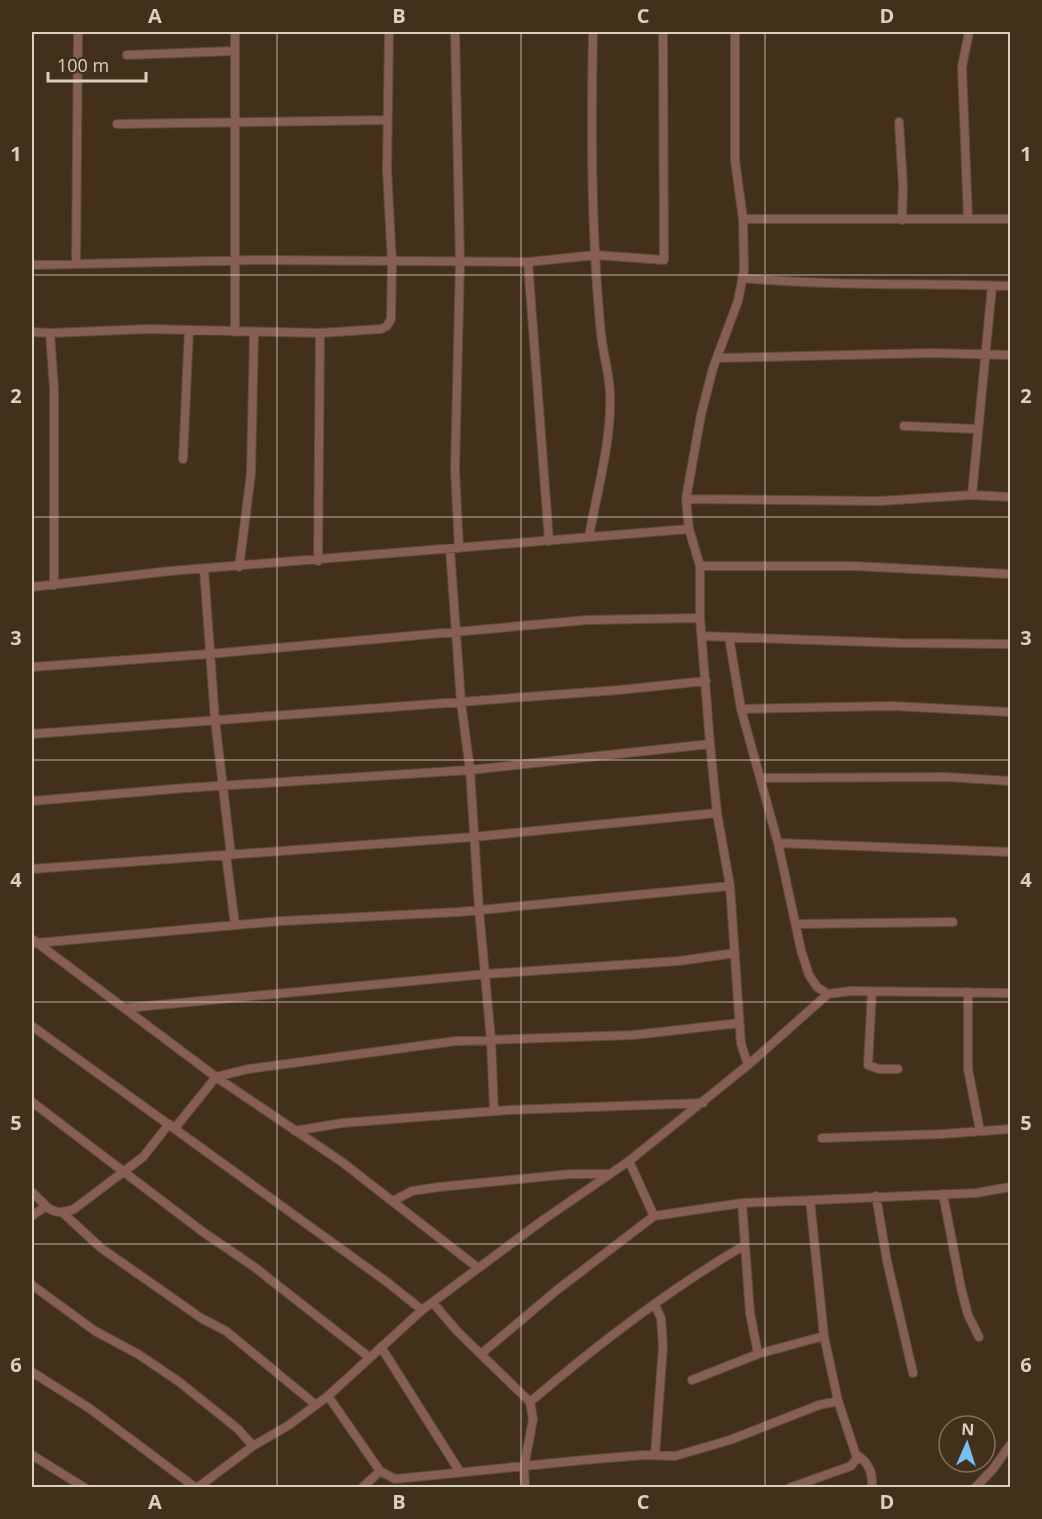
<svg xmlns="http://www.w3.org/2000/svg" width="1042" height="1519" viewBox="0 0 1042 1519" font-family="'Open Sans',sans-serif">
  <style>
    .lines { fill: none; stroke-linecap: round; stroke-linejoin: round }
    .street-casing { stroke: #5e4d38; stroke-width: 10 }
    .street { stroke: #875e53; stroke-width: 8 }
    .grid { fill: none; stroke: #dbcfc2; stroke-width: 1.5; stroke-opacity: 0.55 }
    .neatline { fill: none; stroke: #dbcfc2; stroke-width: 2 }
    .grid-label { font-size: 20px; text-anchor: middle; font-weight: bold; fill: #dbcfc2 }
  </style>
  <rect width="100%" height="100%" fill="#43301a"/>
  <g class="lines">
    <g class="street-casing">
      <path id="street" d="M235 32V332
        M455 32 460 262 455 470 459 548
        M735 32V160L743 219 744 270 738 301 713 368 701 415 686 499 689 529 700 566V618L710 744 717 813 730 886 741 1044 748 1065
        M127 55 234 51
        M899 122 903 186 902 220
        M117 124 388 120
        M968 218 962 67 969 32
        M743 219H1010
        M528 262 549 541
        M76 264 78 32
        M32 265 259 260 528 262 596 255 664 260 663 32
        M742 278C831 286 921 283 1010 286
        M32 332 50 333
        M320 333 381 329 387 326 391 319 392 263 387 170 389 32
        M717 358 932 353 1010 355
        M904 426 977 429
        M183 459 189 330
        M972 495 992 286
        M686 499 880 501 972 495 1010 497
        M589 537C597 490 612 441 610 392 609 373 603 353 601 334 591 233 591 132 593 32
        M450 549 461 702 470 770 479 910 491 1040 494 1111
        M700 566H854L1010 574
        M239 567 251 474 254 333
        M204 569 215 720 231 855
        M54 585V389L50 333 149 329 320 333 318 561
        M32 587 170 571 689 529
        M702 636 899 643 1010 644
        M729 637 741 709 778 843 801 950 809 975 817 987 828 994
        M32 667 209 654 587 620 700 618
        M741 709 892 706 1010 712
        M32 734 619 690 706 681
        M762 778 946 777 1010 781
        M32 801 185 788 470 770 710 744
        M778 843 1010 852
        M226 855 235 925
        M32 869 473 837 717 813
        M796 924 953 922
        M32 939 216 1077 342 1162 478 1268
        M36 943 282 921 459 912 730 886
        M872 991 868 1065 879 1069H898
        M968 992V1069L980 1131
        M126 1008 486 974 679 961 735 953
        M32 1026 387 1282 422 1310
        M32 1102 203 1232 253 1266 369 1357
        M175 1128 216 1077 248 1069 456 1041 634 1035 739 1023
        M295 1131 342 1123 509 1110 703 1103
        M822 1138 942 1134 1010 1129
        M629 1161 654 1216
        M32 1192 46 1206
        M943 1194 961 1288 968 1315 979 1337
        M876 1196 887 1261 913 1373
        M393 1201 412 1191 439 1187 571 1174H609
        M742 1203 750 1313 758 1354
        M63 1213 101 1248 201 1318 226 1331 316 1405
        M32 1216 46 1206C55 1214 63 1213 74 1209L143 1157 169 1124
        M32 1285 95 1331 138 1354 178 1381 238 1429 253 1446
        M433 1303 458 1332 530 1402 533 1419 524 1467 525 1488
        M655 1305 661 1318 663 1346 655 1455
        M381 1347 460 1472
        M481 1354 557 1290 654 1216 742 1203 976 1193 1010 1187
        M32 1372 89 1408 196 1488
        M692 1380 758 1354 824 1336
        M328 1396 380 1471 395 1479 584 1460 644 1455 675 1456 730 1440 819 1405 838 1401
        M530 1402C597 1345 669 1289 745 1245
        M32 1455 85 1488
        M857 1455C869 1463 873 1473 872 1488
        M197 1488 253 1446 289 1425 328 1396 422 1310 543 1220 629 1161 748 1065 828 994 851 991 1010 993
        M362 1488 380 1471
        M789 1488 851 1466 857 1458 838 1401 824 1336 810 1200
        M975 1488 993 1469 1010 1445"/>
    </g>
    <use href="#street" class="street"/>
  </g>
  <path class="grid" d="M277 32V1488M521 32V1488M765 32V1488M32 275H1010M32 517H1010M32 760H1010M32 1002H1010M32 1244H1010"/>
  <rect width="1042" height="1519" fill="none" stroke="#43301a" stroke-width="66"/>
  <g transform="translate(967 1444) rotate(3)"><circle r="28" fill="#43301a" stroke="#80705d" stroke-width="1.5"/>
  <path d="M0-4.5L10 22L0 15L-10 22Z" fill="#77bff7"/>
  <text y="-9" font-size="16" font-weight="bold" text-anchor="middle" fill="#dbcfc2">N</text>
  </g>
  <path d="M48 72v9h98v-9" fill="none" stroke="#dbcfc2" stroke-width="3"/>
  <text x="57" y="72" font-size="18" fill="#dbcfc2" stroke="#43301a" stroke-width="4.5" paint-order="stroke">100 m</text>
  <rect x="33" y="33" width="976" height="1453" class="neatline"/>
  <g class="grid-label">
    <text x="155" y="23">A</text>
    <text x="399" y="23">B</text>
    <text x="643" y="23">C</text>
    <text x="887" y="23">D</text>
    <text x="16" y="161">1</text>
    <text x="1026" y="161">1</text>
    <text x="16" y="403">2</text>
    <text x="1026" y="403">2</text>
    <text x="16" y="645">3</text>
    <text x="1026" y="645">3</text>
    <text x="16" y="887">4</text>
    <text x="1026" y="887">4</text>
    <text x="16" y="1130">5</text>
    <text x="1026" y="1130">5</text>
    <text x="16" y="1372">6</text>
    <text x="1026" y="1372">6</text>
    <text x="155" y="1509">A</text>
    <text x="399" y="1509">B</text>
    <text x="643" y="1509">C</text>
    <text x="887" y="1509">D</text>
  </g>
</svg>
